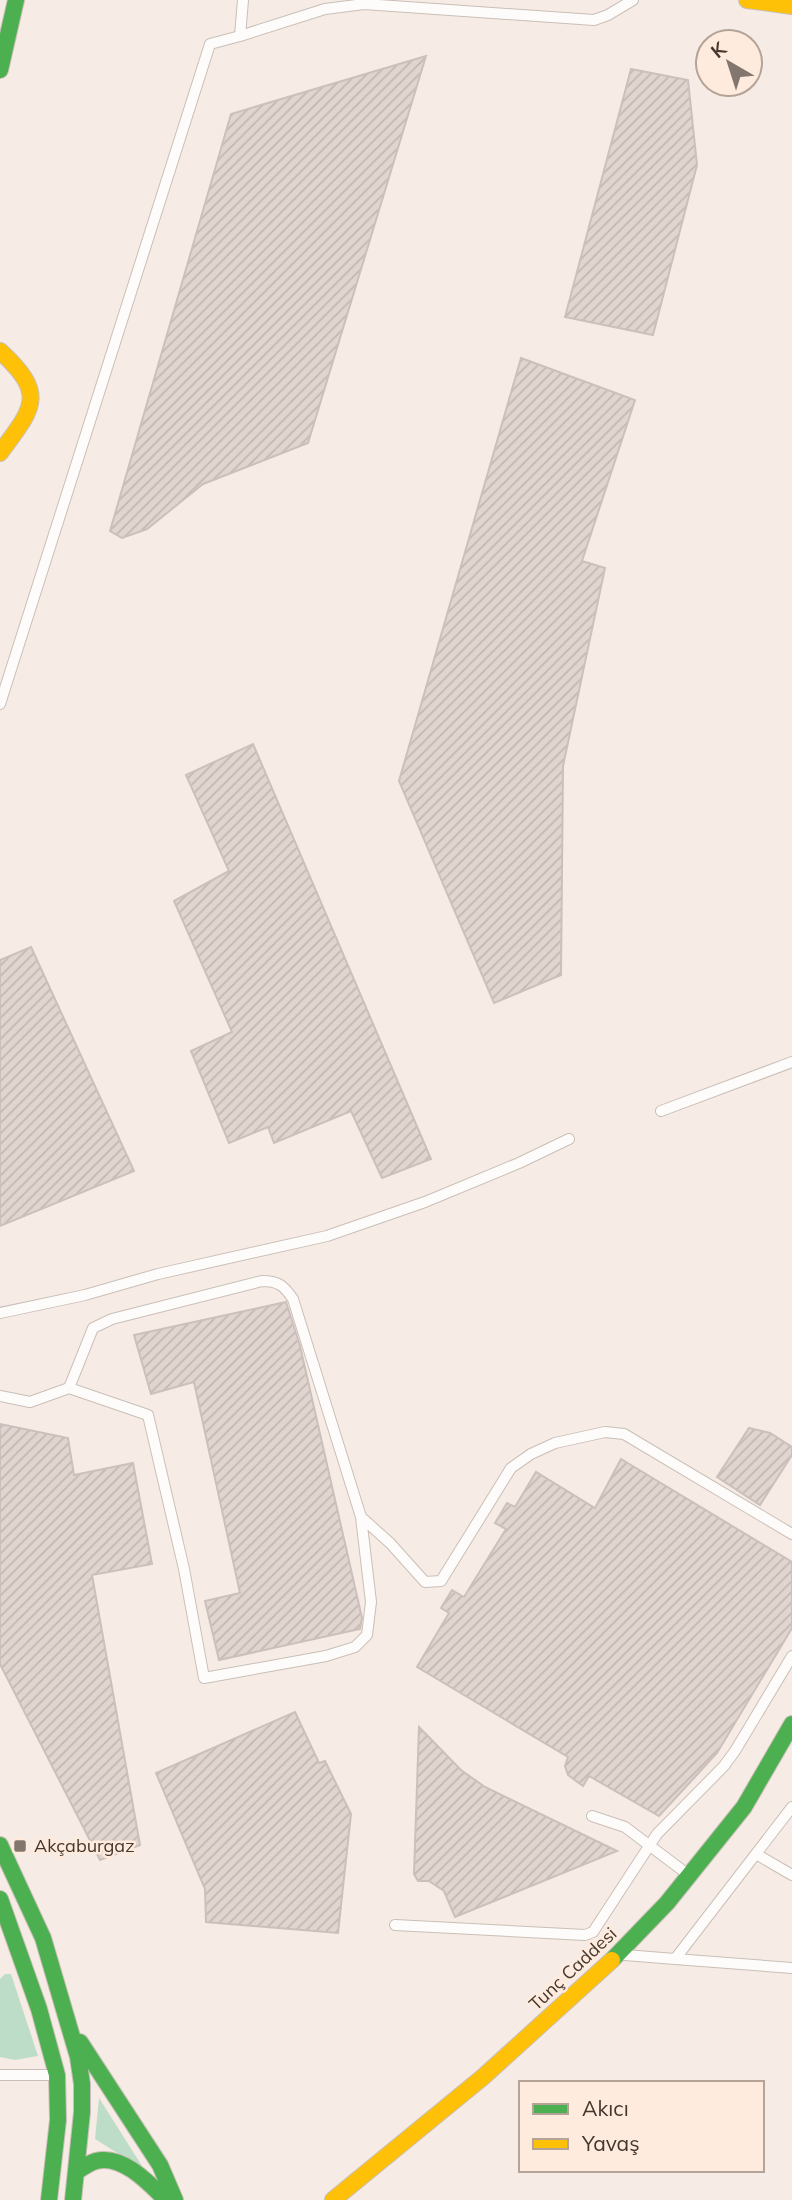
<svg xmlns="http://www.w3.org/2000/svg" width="792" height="2200" viewBox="0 0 792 2200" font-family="Mulish,sans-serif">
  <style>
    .grass { fill: #beddc8 }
    .building { fill: url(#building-hatch); stroke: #cbc0bb; stroke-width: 2 }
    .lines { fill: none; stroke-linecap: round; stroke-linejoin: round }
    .lane-casing { stroke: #c9bfb7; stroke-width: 12 }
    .fast-casing { stroke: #c9bfb7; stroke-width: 18 }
    .slow-casing { stroke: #c9bfb7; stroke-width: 18 }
    .lane { stroke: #fefcfb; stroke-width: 10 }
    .fast { stroke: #4caf50; stroke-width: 16 }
    .slow { stroke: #ffc107; stroke-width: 16 }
    .poi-dot { fill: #82766e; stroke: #feebdd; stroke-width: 2.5 }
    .labels { text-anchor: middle; stroke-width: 5; stroke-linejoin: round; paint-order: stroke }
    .poi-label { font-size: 18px; fill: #44372e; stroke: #feebdd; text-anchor: start }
    .street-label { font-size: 18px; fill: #44372e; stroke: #feebdd }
  </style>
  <defs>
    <pattern id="building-hatch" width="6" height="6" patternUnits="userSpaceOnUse" patternTransform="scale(1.75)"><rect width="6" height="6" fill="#e1d5d0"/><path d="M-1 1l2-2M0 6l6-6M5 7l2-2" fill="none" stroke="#c2b7b3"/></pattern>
  </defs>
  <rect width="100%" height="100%" fill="#f6ece5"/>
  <path class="grass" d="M5 1974H11L38 2056 15 2060 0 2057V1979Z
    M99 2098 142 2166 141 2168 95 2139Z"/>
  <path class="building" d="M426 56 308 443 203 484 147 529 122 538 110 531 231 114Z
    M631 69 688 80 697 165 653 335 565 317Z
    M521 358 635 400 582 561 605 568 563 766 561 975 494 1003 399 781Z
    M253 744 431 1159 382 1178 351 1111 274 1143 268 1127 229 1143 191 1051 232 1032 174 901 229 871 186 775Z
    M31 947 134 1171 0 1226V960Z
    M286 1302 300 1346 362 1618 360 1629 219 1660 205 1601 240 1593 194 1382 151 1394 134 1335Z
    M0 1424 68 1438 74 1475 133 1463 152 1564 92 1575 140 1845 100 1860 0 1664Z
    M749 1428 770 1433 792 1447V1455L760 1505 717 1477Z
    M621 1459 792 1562V1628L717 1753 659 1816 589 1776 583 1786 568 1775 565 1766 568 1757 417 1667 449 1613 441 1608 452 1590 464 1597 506 1529 495 1523 507 1503 515 1507 536 1472 595 1508Z
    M295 1712 319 1763 325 1761 351 1814 338 1933 206 1922 205 1889 156 1773Z
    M419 1727 461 1770 485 1787 617 1851 455 1917 444 1891 429 1881H418L414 1874Z"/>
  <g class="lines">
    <g class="lane-casing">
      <path id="lane" d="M243 0 240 36 325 9 364 4 594 20 608 15 633 0
        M0 704 210 44 240 36
        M661 1111 792 1062
        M0 1313 85 1295 158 1274 327 1236 425 1202 519 1163 569 1139
        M0 1396 30 1402 69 1388 148 1415 184 1569 204 1678 326 1656 355 1647 367 1635 371 1602 361 1517 293 1299C284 1286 279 1281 262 1281L112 1319 93 1328 69 1388
        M361 1517 390 1543 425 1582 441 1581 511 1468 531 1454 555 1443 605 1432 624 1434 792 1534
        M592 1816 625 1827 686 1873
        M756 1854 792 1875
        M395 1925 585 1935 593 1932 657 1834 724 1766 735 1751 792 1656
        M625 1955 675 1959 792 1807
        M675 1959 792 1968
        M0 2075H52"/>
    </g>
    <g class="fast-casing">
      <path id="fast" d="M0 70 16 0
        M0 1845 43 1938 78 2057 82 2084V2112L73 2200
        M0 1899 39 2009 57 2075 58 2120 49 2200
        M612 1960 667 1903 744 1807 792 1724
        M80 2042 160 2165 175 2200
        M76 2172C82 2168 89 2163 96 2161 122 2154 149 2183 166 2200"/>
    </g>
    <g class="slow-casing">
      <path id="slow" d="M747 0 792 6
        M0 351C48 395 33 408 0 453
        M333 2200 483 2077 612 1960"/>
    </g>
    <use href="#lane" class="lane"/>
    <use href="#fast" class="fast"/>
    <use href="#slow" class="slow"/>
  </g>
  <rect class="poi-dot" x="13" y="1839" width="14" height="14" rx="3.5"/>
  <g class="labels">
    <g class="poi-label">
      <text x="34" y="1852">Akçaburgaz</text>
    </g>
    <g class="street-label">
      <text transform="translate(573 1969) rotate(-43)" y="6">Tunç Caddesi</text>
    </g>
  </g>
  <rect x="519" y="2081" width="245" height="91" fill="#feebdd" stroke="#b4a397" stroke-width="2"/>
  <rect x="533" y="2104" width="35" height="10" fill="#4caf50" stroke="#b4a397" stroke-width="2"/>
  <text x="582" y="2116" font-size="21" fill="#44372e">Akıcı</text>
  <rect x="533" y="2139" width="35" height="10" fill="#ffc107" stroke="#b4a397" stroke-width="2"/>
  <text x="582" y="2151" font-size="21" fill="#44372e">Yavaş</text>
  <g transform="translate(729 63) rotate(321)"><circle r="33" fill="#feebdd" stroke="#b4a397" stroke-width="2"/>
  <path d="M0-5L12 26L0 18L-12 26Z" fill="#82766e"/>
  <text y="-10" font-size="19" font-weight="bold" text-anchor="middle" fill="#44372e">K</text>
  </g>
</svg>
